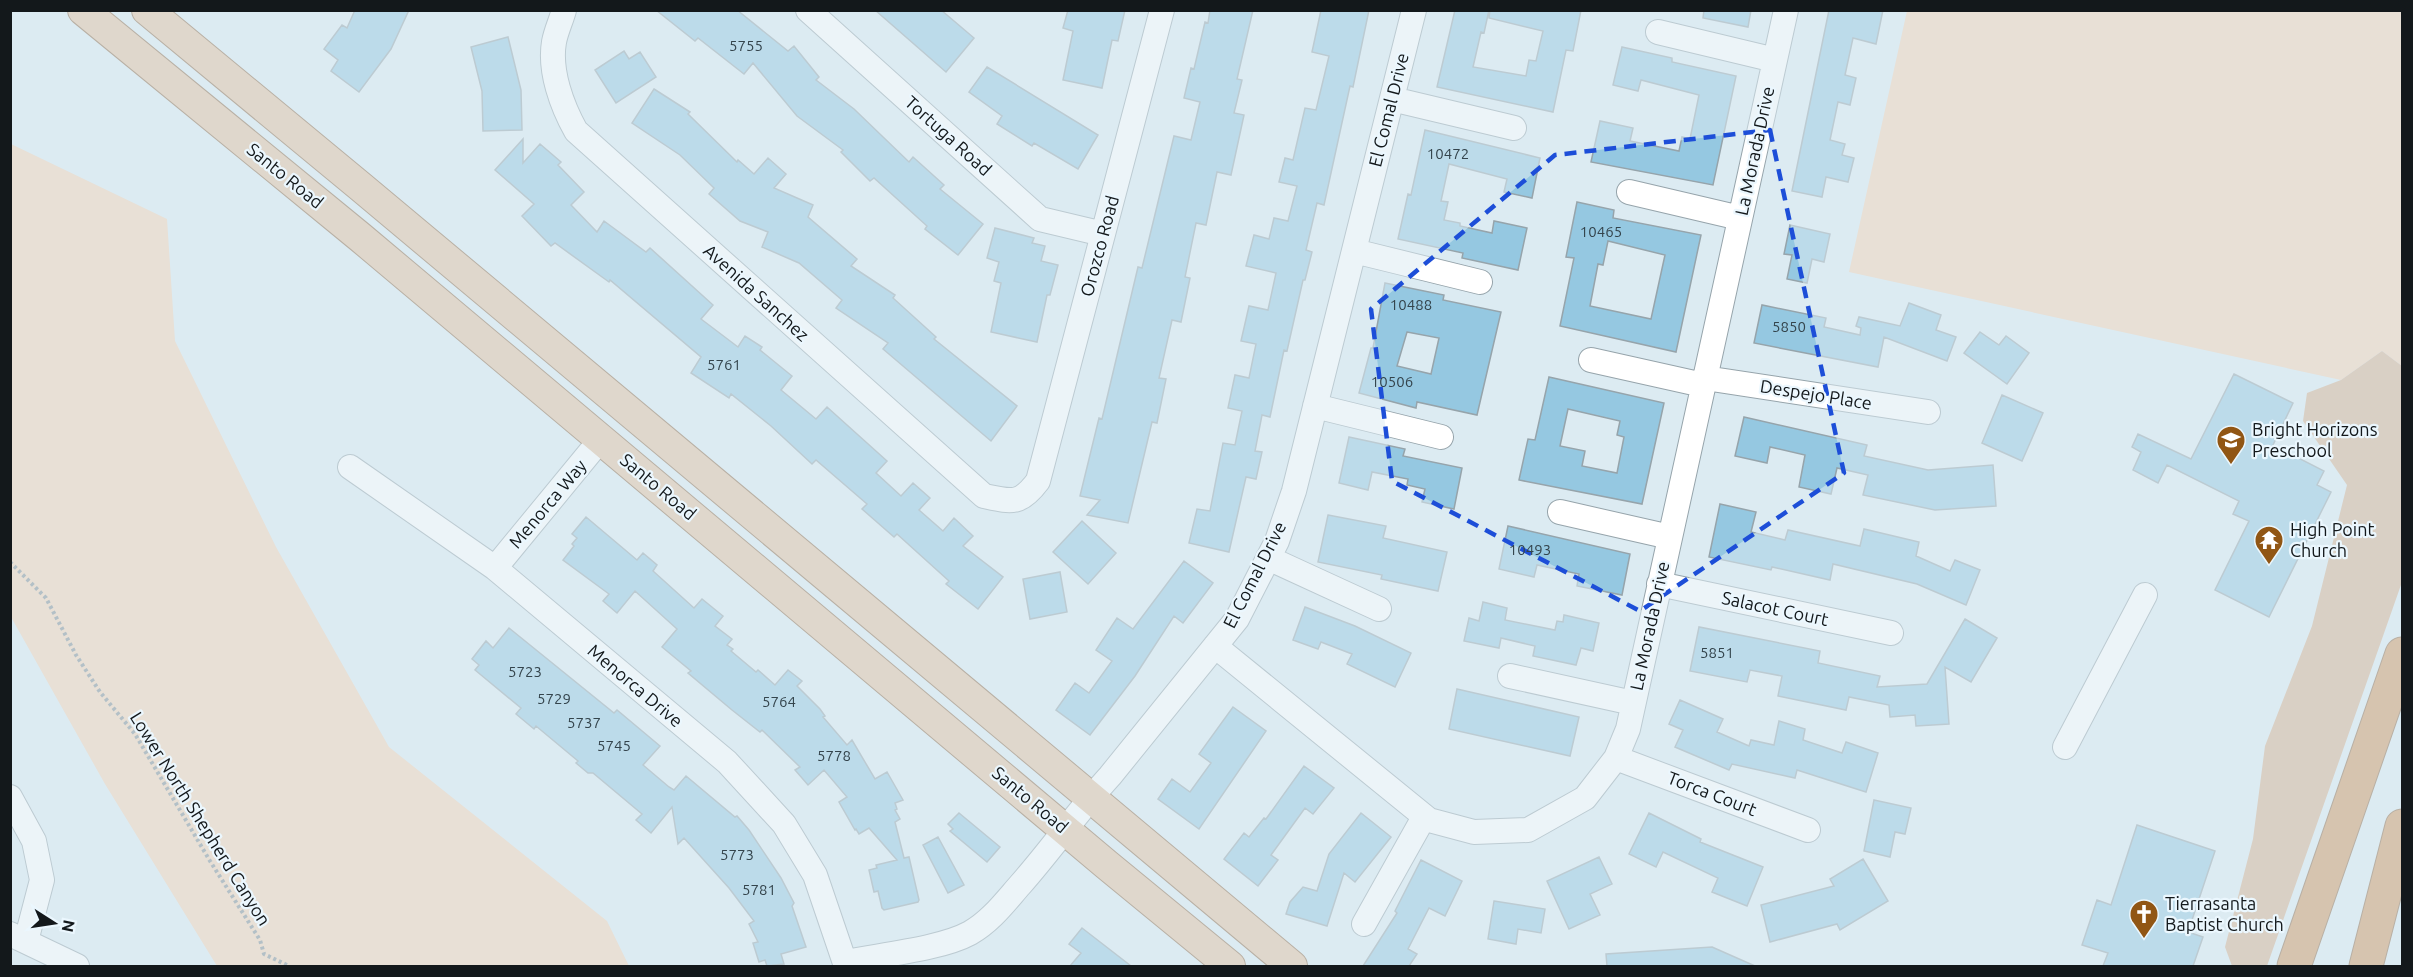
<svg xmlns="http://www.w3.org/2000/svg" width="2413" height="977" viewBox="0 0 2413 977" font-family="Ubuntu,sans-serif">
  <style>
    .green { fill: #f5d2b4 }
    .forest { fill: #d6af8e }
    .building { fill: #95c8e1; stroke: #96a4ab; stroke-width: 1.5; fill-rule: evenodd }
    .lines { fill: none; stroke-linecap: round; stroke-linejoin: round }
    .minor-casing { stroke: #96a4ab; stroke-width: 26 }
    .major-casing { stroke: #8d6947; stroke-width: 32 }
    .highway-casing { stroke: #8d6947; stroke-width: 35 }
    .path { stroke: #828d92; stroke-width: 4; stroke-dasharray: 3 3; stroke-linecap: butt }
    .minor { stroke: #fff; stroke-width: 24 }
    .major { stroke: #e2bf9e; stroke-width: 30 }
    .highway { stroke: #ce945e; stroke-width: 33 }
    .marked { fill: none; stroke: #1d4ed8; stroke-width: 4.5; stroke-dasharray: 12 8; stroke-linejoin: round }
    .labels { text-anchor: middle; stroke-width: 4.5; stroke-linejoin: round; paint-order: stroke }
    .number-label { font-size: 15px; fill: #34444c }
    .street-label { font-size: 18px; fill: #13181b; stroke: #ebf7fe }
    .poi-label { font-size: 18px; fill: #13181b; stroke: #ebf7fe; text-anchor: start }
  </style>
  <rect width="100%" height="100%" fill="#dcebf2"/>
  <path class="green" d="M1907 11H2402V366L2382 351 2341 380 1849 272Z
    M11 144 167 219 175 341 276 547 389 747 607 921 629 966H217L105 784 11 617Z"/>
  <path class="forest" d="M2382 351 2402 366V582L2267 966H2232L2225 947 2253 839 2265 746 2312 626 2347 485 2303 421 2307 393 2341 380Z"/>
  <path class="building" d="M355 10H409L391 49 359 92 331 71 338 60 324 49 342 25 347 28Z
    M656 10H737L788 51 794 46 819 77 816 80 854 109 909 162 913 157 944 185 940 189 983 224 958 255 925 229 927 226 874 178 870 181 841 152 843 150 797 116 753 63 744 74 698 38 695 41Z
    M875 10H941L974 38 946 72Z
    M1068 10H1125L1118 41 1112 40 1102 88 1063 80 1073 31 1063 28Z
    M1210 10H1253L1237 79 1242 80 1234 113 1244 115 1231 175 1217 172 1206 225 1196 223 1185 277 1190 278 1181 322 1172 320 1159 378 1166 379 1157 423 1152 422 1128 523 1087 515 1100 500 1080 496 1099 418 1102 419 1138 267 1142 268 1174 136 1191 140 1200 102 1184 98 1191 68 1194 69 1205 22 1208 23Z
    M1321 10H1369L1353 87 1350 86 1324 205 1317 203 1306 250 1312 252 1305 280H1303L1287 351 1284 350 1270 417 1262 415 1255 451 1262 452 1256 479 1246 477 1229 552 1189 543 1197 509 1210 511 1223 443 1235 445 1242 411 1228 408 1235 375 1249 378 1256 344 1241 341 1249 306 1268 310 1276 273 1246 266 1254 235 1269 239 1274 218 1288 221 1297 186 1279 182 1285 158 1293 160 1305 108 1316 110 1329 56 1312 52Z
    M1455 10H1489L1484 33 1481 32 1473 67 1526 76 1529 60 1536 61 1543 31 1489 18 1490 10H1581L1573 51 1566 50 1553 112 1437 87Z
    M1704 10H1751L1748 27 1703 18Z
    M1829 10H1883L1876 44 1853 38 1845 75 1856 78 1850 105 1838 102 1830 140 1845 144 1842 155 1854 158 1848 182 1826 177 1822 197 1792 191Z
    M508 37 521 90 522 130 483 131 482 91 471 47Z
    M1622 47 1672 58V62L1736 76 1713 185 1591 162 1600 121 1633 128 1630 141 1679 151 1682 137 1690 139 1699 95 1641 80 1638 91 1613 85Z
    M624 51 629 59 640 52 656 77 616 103 595 70Z
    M987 67 1098 135 1078 169 1034 143 1032 146 997 124 1002 116 969 92Z
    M654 89 690 112 688 114 737 162 738 160 754 174 768 158 786 174 774 188 813 205 808 217 857 259 851 266 895 295 893 298 936 337 934 339 1017 406 991 441 883 349 888 343 836 308 842 300 799 263 762 247 768 232 740 221 709 194 714 188 680 155 632 123Z
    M1425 130 1540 158 1532 198 1504 192 1507 179 1449 164 1441 201 1448 202 1444 220 1460 223V226L1492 233 1494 221 1527 228 1518 270 1462 258 1463 253 1398 239 1408 194 1411 195Z
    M523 139V163L540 144 561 162 558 165 584 192 571 205 597 232 604 221 646 252 650 248 713 305 701 319 738 347 745 336 762 347 760 350 792 376 781 390 816 419 827 407 887 461 876 473 901 496 913 483 930 498 919 510 943 531 954 518 973 536 963 546 1003 577 978 609 946 584 949 581 897 534 894 537 862 509 867 504 816 460 812 464 771 426 731 394 729 398 691 373 701 357 610 280 609 282 555 243 551 246 522 216 534 204 495 170Z
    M1577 202 1614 210 1613 218 1701 235 1676 352 1560 326 1574 258 1566 257ZM1608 241 1665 255 1651 319 1590 306 1598 264 1603 265Z
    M1790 225 1830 234 1824 262 1812 259 1807 283 1787 279 1792 255 1784 254Z
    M995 228 1034 238 1032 243 1045 246 1041 261 1058 265 1050 295H1047L1037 342 991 332 1001 283 994 281 999 262 987 258Z
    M1385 283 1444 295 1443 300 1501 312 1477 415 1417 402 1416 408 1359 393 1371 348H1373ZM1407 332 1439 338 1431 374 1397 366Z
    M1909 303 1941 315 1936 330 1956 337 1947 361 1884 337 1878 367 1754 343 1762 305 1826 318 1824 327 1860 335 1861 328 1856 326 1859 317 1900 326Z
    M1980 332 1999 345 2006 336 2029 353 2007 384 1964 353Z
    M2234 374 2293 403 2273 445 2324 471 2317 485 2331 492 2269 617 2215 590 2249 521 2233 514 2239 501 2167 465 2158 483 2133 470 2141 452 2132 447 2138 434 2191 459Z
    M1549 377 1664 403 1642 504 1519 480 1528 439 1535 440ZM1568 409 1620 421 1617 435 1624 437 1617 473 1582 466 1585 451 1560 446Z
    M2002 395 2043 413 2022 461 1982 443Z
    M1744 417 1867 445 1864 456 1928 470 1993 465 1996 506 1935 510 1863 495 1868 475 1837 468 1831 494 1799 487 1805 455 1770 447 1767 463 1735 456Z
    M1349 437 1405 449 1403 456 1462 468 1454 509 1422 502 1425 489 1407 485 1408 479 1372 472 1368 490 1339 483Z
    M1720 504 1756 512 1751 532 1785 540 1788 530 1860 546 1864 529 1919 542 1916 556 1950 571 1955 560 1980 570 1966 605 1917 584 1833 564 1830 580 1772 567 1771 570 1709 557Z
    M1328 515 1386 526 1383 538 1447 552 1438 591 1381 579 1382 575 1318 562Z
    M586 517 637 560 643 553 657 565 653 571 694 608 702 599 723 616 715 626 732 639 727 645 733 649 731 651 756 672 758 670 775 685 788 670 802 681 797 686 820 709 825 716 823 717 847 745 852 740 875 779 887 772 903 800 895 803 897 809 895 810 900 819 895 822 904 858 909 857 919 900 918 902 884 910 882 908 878 891 874 892 869 870 877 868 876 865 897 860 869 828 859 834 856 829 855 830 839 802 847 797 824 770 808 785 795 770 800 767 762 730 760 732 732 710 688 673 691 671 662 647 677 629 635 591 617 613 603 601 609 594 563 560 574 546 572 544 577 538 572 534Z
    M1082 521 1116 553 1088 584 1053 552Z
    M1508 526 1630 554 1622 595 1577 586 1579 574 1537 565 1534 577 1499 569Z
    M1184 561 1213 583 1183 623 1174 616 1135 676 1090 735 1056 710 1075 683 1089 693 1112 661 1096 650 1117 618 1133 629Z
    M1060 572 1067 612 1030 619 1023 579Z
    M1483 602 1507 608 1505 620 1555 630 1557 621 1563 622 1564 615 1599 623 1593 651 1581 648 1576 665 1533 656 1535 646 1501 638 1499 648 1464 641 1469 618 1479 621Z
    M1305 607 1355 626 1411 653 1395 687 1347 664 1352 654 1321 642 1318 649 1293 640Z
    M1965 619 1997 638 1971 682 1945 667 1949 724 1916 726 1915 715 1890 717 1889 705 1849 697 1846 710 1778 696 1782 676 1750 670 1747 682 1690 671 1699 627 1820 651 1818 663 1880 676 1877 687 1927 684Z
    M509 628 614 713 617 710 660 746 643 765 669 787 674 790 686 776 735 817 737 816 749 830 781 878 794 903 792 906 806 947 781 954 784 964 767 966 765 960 759 962 753 943 758 942 749 924 754 921 729 888 684 838 678 844 672 807 651 833 636 820 642 814 593 773H588L576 763 578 761 536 726 534 729 516 714 521 708 475 670 479 665 472 659 486 641 493 648Z
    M1457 689 1579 717 1570 756 1449 729Z
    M1680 700 1723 719 1717 732 1749 746 1751 740 1774 745 1779 721 1805 729 1803 740 1842 753 1846 742 1878 753 1866 792 1797 770 1795 778 1732 764 1729 770 1675 747 1683 730 1669 724Z
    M1233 707 1266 731 1199 829 1158 799 1172 779 1190 792 1211 763 1199 754Z
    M1304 766 1334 788 1313 814 1305 808 1271 855 1278 860 1258 886 1224 859 1244 833 1249 837 1264 818 1266 819Z
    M1874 800 1911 808 1905 834 1895 832 1890 857 1864 851Z
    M959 813 1000 847 987 862 950 831 953 829 948 824Z
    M1361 813 1391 837 1355 882 1344 873 1327 926 1286 914 1290 902 1303 887 1317 891 1329 854Z
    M1649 813 1701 839 1700 842 1763 867 1747 906 1712 892 1718 878 1663 852 1656 867 1629 854Z
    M2137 825 2215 851 2188 932 2203 937 2193 966H2103L2108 953 2082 945 2097 900 2111 905Z
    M938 837 964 885 948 893 923 845Z
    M1599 857 1612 884 1590 894 1600 915 1569 929 1547 881Z
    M1863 859 1888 901 1840 930 1837 924 1770 942 1761 905 1834 886 1830 879Z
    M1421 860 1462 881 1445 916 1429 908 1408 949 1417 954 1409 966H1363L1397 913 1395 911Z
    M1494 901 1545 909 1541 933 1518 929 1516 944 1488 939Z
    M1082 928 1131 966H1070L1081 953 1069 944Z
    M1712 947 1755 966H1607L1606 954Z"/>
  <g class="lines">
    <g class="minor-casing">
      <path id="minor" d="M564 10C561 21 556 31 554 42 549 71 562 106 576 131L984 496C1012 502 1020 505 1038 481L1162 10
        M808 10 1040 219 1103 234
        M1658 32 1775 60
        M1392 99 1514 128
        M1629 192 1740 218
        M1354 251 1480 282
        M1591 360 1703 385
        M1705 378 1928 412
        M1315 406 1441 437
        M350 467 495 568 727 762 784 824 815 875 846 966
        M1560 512 1670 537
        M1268 558 1379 609
        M495 568 601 439
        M1659 584 1891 633
        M1215 646 1429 820 1474 832 1528 830 1585 798 1616 758 1628 729 1786 10
        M1510 676 1633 703
        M2065 747 2145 595
        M1616 758 1808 830
        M10 797 34 841 42 880 26 941
        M1364 924 1424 817
        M10 934 77 966
        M846 962C880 955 941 949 970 933 991 921 1005 902 1020 885 1051 850 1078 811 1110 776L1237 619 1277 541 1294 491 1414 10"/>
    </g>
    <g class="major-casing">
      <path id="major" d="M83 10 360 237 1107 865 1230 966
        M147 10 361 187 1292 966"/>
    </g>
    <g class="highway-casing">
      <path id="highway" d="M2294 966 2402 654
        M2366 966 2402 826"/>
    </g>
    <path class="path" d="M10 562 46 598 76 655 100 692 135 734 210 861 260 940 264 954 289 966"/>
    <use href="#minor" class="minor"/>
    <use href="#major" class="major"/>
    <use href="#highway" class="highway"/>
  </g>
  <path d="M0 0H2413V977H0ZM1770 130 1844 473 1640 611 1392 481 1371 309 1555 155Z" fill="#dcebf2" fill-opacity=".55" fill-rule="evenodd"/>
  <path class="marked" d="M1770 130 1844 473 1640 611 1392 481 1371 309 1555 155Z"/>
  <defs>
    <g id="school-pin" transform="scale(1.5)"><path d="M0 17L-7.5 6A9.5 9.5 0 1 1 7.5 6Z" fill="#915614" stroke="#ebf7fe"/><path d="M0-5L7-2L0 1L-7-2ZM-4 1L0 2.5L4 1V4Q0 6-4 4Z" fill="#fff"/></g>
    <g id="temple-pin" transform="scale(1.5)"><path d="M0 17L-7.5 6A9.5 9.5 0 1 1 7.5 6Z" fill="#915614" stroke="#ebf7fe"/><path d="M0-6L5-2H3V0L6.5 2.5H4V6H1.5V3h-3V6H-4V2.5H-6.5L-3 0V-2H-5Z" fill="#fff"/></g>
    <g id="church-pin" transform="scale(1.5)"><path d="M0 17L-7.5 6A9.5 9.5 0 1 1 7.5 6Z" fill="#915614" stroke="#ebf7fe"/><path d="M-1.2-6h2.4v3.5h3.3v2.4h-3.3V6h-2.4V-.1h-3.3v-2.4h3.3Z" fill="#fff"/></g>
  </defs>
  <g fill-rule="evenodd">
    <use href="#school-pin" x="2231" y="440"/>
    <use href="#temple-pin" x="2269" y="540"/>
    <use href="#church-pin" x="2144" y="914"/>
  </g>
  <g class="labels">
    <g class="number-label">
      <text x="746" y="51">5755</text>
      <text x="1448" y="159">10472</text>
      <text x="1601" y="237">10465</text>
      <text x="1411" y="310">10488</text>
      <text x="1789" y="332">5850</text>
      <text x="724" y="370">5761</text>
      <text x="1392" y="387">10506</text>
      <text x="1530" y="555">10493</text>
      <text x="1717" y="658">5851</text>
      <text x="525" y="677">5723</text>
      <text x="554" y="704">5729</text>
      <text x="779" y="707">5764</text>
      <text x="584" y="728">5737</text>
      <text x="614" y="751">5745</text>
      <text x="834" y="761">5778</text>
      <text x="737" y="860">5773</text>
      <text x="759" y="895">5781</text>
    </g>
    <g class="street-label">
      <text transform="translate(1389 110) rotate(-76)" y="6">El Comal Drive</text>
      <text transform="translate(948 136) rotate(42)" y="6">Tortuga Road</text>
      <text transform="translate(1755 151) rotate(-78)" y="6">La Morada Drive</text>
      <text transform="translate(285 176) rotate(39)" y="6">Santo Road</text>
      <text transform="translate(1100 246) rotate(-75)" y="6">Orozco Road</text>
      <text transform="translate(756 293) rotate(42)" y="6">Avenida Sanchez</text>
      <text transform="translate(1816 395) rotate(9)" y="6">Despejo Place</text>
      <text transform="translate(658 487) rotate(40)" y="6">Santo Road</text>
      <text transform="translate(548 504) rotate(-50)" y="6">Menorca Way</text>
      <text transform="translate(1255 575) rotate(-63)" y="6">El Comal Drive</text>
      <text transform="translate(1775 609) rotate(12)" y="6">Salacot Court</text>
      <text transform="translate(1650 626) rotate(-78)" y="6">La Morada Drive</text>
      <text transform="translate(635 686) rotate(40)" y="6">Menorca Drive</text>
      <text transform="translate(1712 794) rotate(21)" y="6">Torca Court</text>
      <text transform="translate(1030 800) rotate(40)" y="6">Santo Road</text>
      <text transform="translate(200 819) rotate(58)" y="6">Lower North Shepherd Canyon</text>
    </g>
    <g class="poi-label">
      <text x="2252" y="436">Bright Horizons<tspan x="2252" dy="21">Preschool</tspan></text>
      <text x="2290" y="536">High Point<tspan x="2290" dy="21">Church</tspan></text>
      <text x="2165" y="910">Tierrasanta<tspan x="2165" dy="21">Baptist Church</tspan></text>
    </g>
  </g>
  <rect width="2413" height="977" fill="none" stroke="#13181b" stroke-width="24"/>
  <g transform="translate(54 923) rotate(102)" stroke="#ebf7fe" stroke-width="4.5" paint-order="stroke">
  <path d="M0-4.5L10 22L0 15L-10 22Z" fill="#13181b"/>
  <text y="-9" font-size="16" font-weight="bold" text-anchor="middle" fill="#13181b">N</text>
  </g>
</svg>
